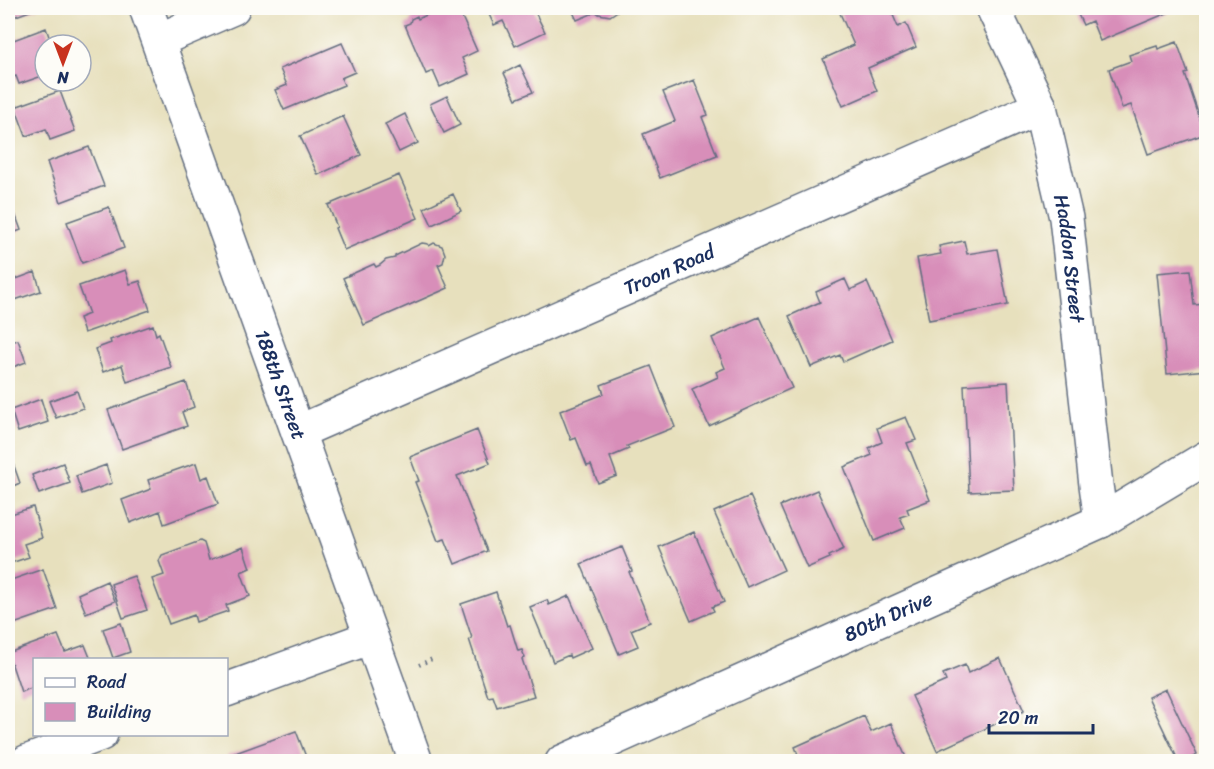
<svg xmlns="http://www.w3.org/2000/svg" width="1214" height="769" viewBox="0 0 1214 769" font-family="Sriracha,sans-serif">
  <style>
    .building { fill: #d88eb9 }
    .lines { fill: none; stroke-linecap: round; stroke-linejoin: round }
    .minor-casing { stroke: #626d7f; stroke-width: 36 }
    .path { stroke: #626d7f; stroke-width: 4; stroke-dasharray: 1.5 4.5; stroke-linecap: butt }
    .minor { stroke: #fff; stroke-width: 33 }
    .labels { text-anchor: middle; stroke-width: 6; stroke-linejoin: round; paint-order: stroke }
    .street-label { font-size: 20px; fill: #1b2f5e; stroke: #fdfcf7 }
  </style>
  <rect width="100%" height="100%" fill="#fdfcf7"/>
  <filter id="ink" filterUnits="userSpaceOnUse"><feTurbulence type="fractalNoise" baseFrequency=".0167" numOctaves="2"/><feDisplacementMap in="SourceGraphic" scale="12" xChannelSelector="R" yChannelSelector="G"/><feConvolveMatrix kernelMatrix="1 2 1 2 8 2 1 2 1" color-interpolation-filters="sRGB"/></filter>
  <filter id="wash" filterUnits="userSpaceOnUse"><feTurbulence type="fractalNoise" baseFrequency=".008" numOctaves="4" result="noise"/><feDisplacementMap in="SourceGraphic" scale="24" xChannelSelector="R" yChannelSelector="G"/><feGaussianBlur stdDeviation="1.35" result="paint"/><feColorMatrix in="noise" values="0 0 0 0 0 0 0 0 0 0 0 0 0 0 0 0 0 1.4 0 .05"/><feComposite in="paint" operator="in"/></filter>
  <g filter="url(#wash)">
    <rect width="100%" height="100%" fill="#e7e0bd"/>
    <g id="blocks">
      <path class="building" d="M8 8H38L8 19Z
        M449 8H458L477 51 462 58 469 74 440 87 433 71 426 74 405 25 410 23 411 19 417 16 418 19 433 12 434 14Z
        M486 8H533L545 32 515 46 503 21 494 25Z
        M571 8H620L619 10 610 16 599 14 596 12 577 20Z
        M847 8H890L898 27 906 23 916 47 868 68 877 91 843 106 823 59 854 45 839 11Z
        M1075 8H1179L1100 41 1092 21 1083 25Z
        M46 28 52 45H45V75L19 84 16 76 8 79V42Z
        M1177 42 1188 73 1185 74 1205 134 1148 154 1131 105 1122 108 1109 69 1131 61 1129 55 1157 46 1158 49Z
        M342 43 355 72 341 78 344 85 284 110 275 90 287 85 280 69Z
        M520 65 533 92 516 99 504 73Z
        M694 80 708 115 702 117 717 155 660 178 643 134 675 121 663 92Z
        M60 91 75 131 50 140 46 129 26 136 15 107Z
        M447 96 460 125 444 133 430 104Z
        M405 114 418 143 399 152 385 124Z
        M343 116 361 155 318 175 300 136Z
        M89 147 104 186 61 202 47 162Z
        M399 175 418 218 344 250 335 228 337 227 328 205Z
        M453 194 461 211 432 225 424 208Z
        M109 207 124 248 82 263 67 222Z
        M14 211 21 230 8 235V214Z
        M964 241 967 254 997 249 1008 305 929 320 917 258 941 254 939 246Z
        M422 243 428 244 429 246 434 243 442 246 445 254 443 263 438 265 448 288 364 325 343 278 374 264 376 267 380 265 386 260 395 258V256Z
        M125 270 130 284 140 281 150 310 84 333 79 318 89 314 79 286Z
        M1190 270 1194 305 1206 304V370L1167 374 1157 273Z
        M35 272 41 291 12 301 8 288V282Z
        M845 279 850 290 867 282 892 340 843 362 840 355 811 367 789 316 820 302 816 292Z
        M759 317 792 388 709 426 692 389 718 377 716 372 725 368 712 338Z
        M153 325 156 335 159 333 171 367 127 382 122 365 103 372 95 349 111 343 110 340Z
        M18 340 26 362 8 369V343Z
        M651 366 675 427 627 446 629 449 610 457 617 476 598 483 591 465 587 466 576 438 571 440 560 411 604 394 601 385Z
        M186 382 194 407 182 412 187 426 122 449 108 410Z
        M1008 382 1014 490 969 492 964 385Z
        M77 391 83 408 56 418 49 401Z
        M41 399 48 422 18 432 11 410Z
        M906 417 916 440 907 443 930 500 907 509 909 514 900 517 905 528 874 541 844 467 872 455 869 448 882 442 877 428Z
        M477 430 490 463 457 476 487 551 455 564 445 539 438 541 415 482 419 481 410 457Z
        M8 449 20 483 8 488Z
        M63 463 70 483 39 494 32 475Z
        M196 463 201 479 208 476 218 504 164 524 160 511 130 523 122 500 151 489 148 480Z
        M106 465 112 483 82 494 76 476Z
        M817 490 844 549 829 556 830 558 807 568 780 506Z
        M750 496 784 570 747 587 714 512Z
        M33 507 42 538 24 544 29 557 8 564V515Z
        M694 532 724 602 712 607 714 611 691 621 659 547Z
        M200 541 204 543 209 560 243 547 250 568 241 572 250 596 226 605 228 611 196 622 194 615 169 624 152 579 164 575 159 561 162 555Z
        M622 547 632 571 629 572 650 622 631 630 638 646 619 654 581 564Z
        M43 569 57 609 8 626V581Z
        M134 576 147 610 123 618 111 584Z
        M107 581 115 601 86 613 78 594Z
        M496 592 507 626 510 625 518 651 522 650 525 658 522 659 534 696 497 707 493 696 488 697 469 639 472 638 461 604Z
        M569 596 592 648 570 658 569 655 553 662 530 607 547 600 549 605Z
        M121 623 130 652 113 658 103 629Z
        M58 635 65 652 85 645 91 660H34V687L21 692 8 653Z
        M1000 658 1024 711 937 751 912 696 946 681 943 674 965 665 968 673Z
        M1166 689 1197 755 1183 762H1179L1148 697Z
        M864 716 871 732 891 723 908 762H801L795 747Z
        M296 731 308 762H229L227 756Z"/>
    </g>
  </g>
  <g filter="url(#ink)">
    <use href="#blocks" fill-opacity="0" stroke="#626d7f" stroke-width="1.5"/>
    <g class="lines">
      <g class="minor-casing">
        <g id="minor">
          <path id="s1" d="M146 8 416 762"/>
          <path id="s2" d="M993 8 1040 107 1066 218 1096 485 1101 521"/>
          <path d="M159 40 233 8"/>
          <path id="s3" d="M298 432 1040 107"/>
          <path d="M226 690 371 637"/>
          <path d="M26 762 101 734"/>
          <path id="s4" d="M562 762 1101 521 1206 458"/>
        </g>
      </g>
      <path class="path" d="M419 665 432 659"/>
      <use href="#minor" class="minor"/>
    </g>
  </g>
  <g class="labels">
    <g class="street-label">
      <text dy="7" stroke="none"><textPath href="#s2" startOffset="264">Haddon Street</textPath></text>
      <text dy="7" stroke="none"><textPath href="#s3" startOffset="405">Troon Road</textPath></text>
      <text dy="7" stroke="none"><textPath href="#s1" startOffset="400">188th Street</textPath></text>
      <text dy="7" stroke="none"><textPath href="#s4" startOffset="357">80th Drive</textPath></text>
    </g>
  </g>
  <rect width="1214" height="769" fill="none" stroke="#fdfcf7" stroke-width="30"/>
  <rect x="33" y="658" width="195" height="78" fill="#fdfcf7" stroke="#a3aaba" stroke-width="1.5"/>
  <rect x="45" y="678" width="30" height="9" fill="#ffffff" stroke="#a3aaba" stroke-width="1.5"/>
  <text x="87" y="688" font-size="18" fill="#1b2f5e">Road</text>
  <rect x="45" y="703" width="30" height="18" fill="#d88eb9" stroke="#a3aaba" stroke-width="1.5"/>
  <text x="87" y="718" font-size="18" fill="#1b2f5e">Building</text>
  <g transform="translate(63 63) rotate(180)"><circle r="28" fill="#fdfcf7" stroke="#a3aaba" stroke-width="1.5"/>
  <path d="M0-4.5L10 22L0 15L-10 22Z" fill="#c8321e"/>
  <text y="-9" font-size="16" font-weight="bold" text-anchor="middle" fill="#1b2f5e">N</text>
  </g>
  <path d="M989 724v9h104v-9" fill="none" stroke="#1b2f5e" stroke-width="3"/>
  <text x="998" y="724" font-size="18" fill="#1b2f5e" stroke="#fdfcf7" stroke-width="4.5" paint-order="stroke">20 m</text>
</svg>
